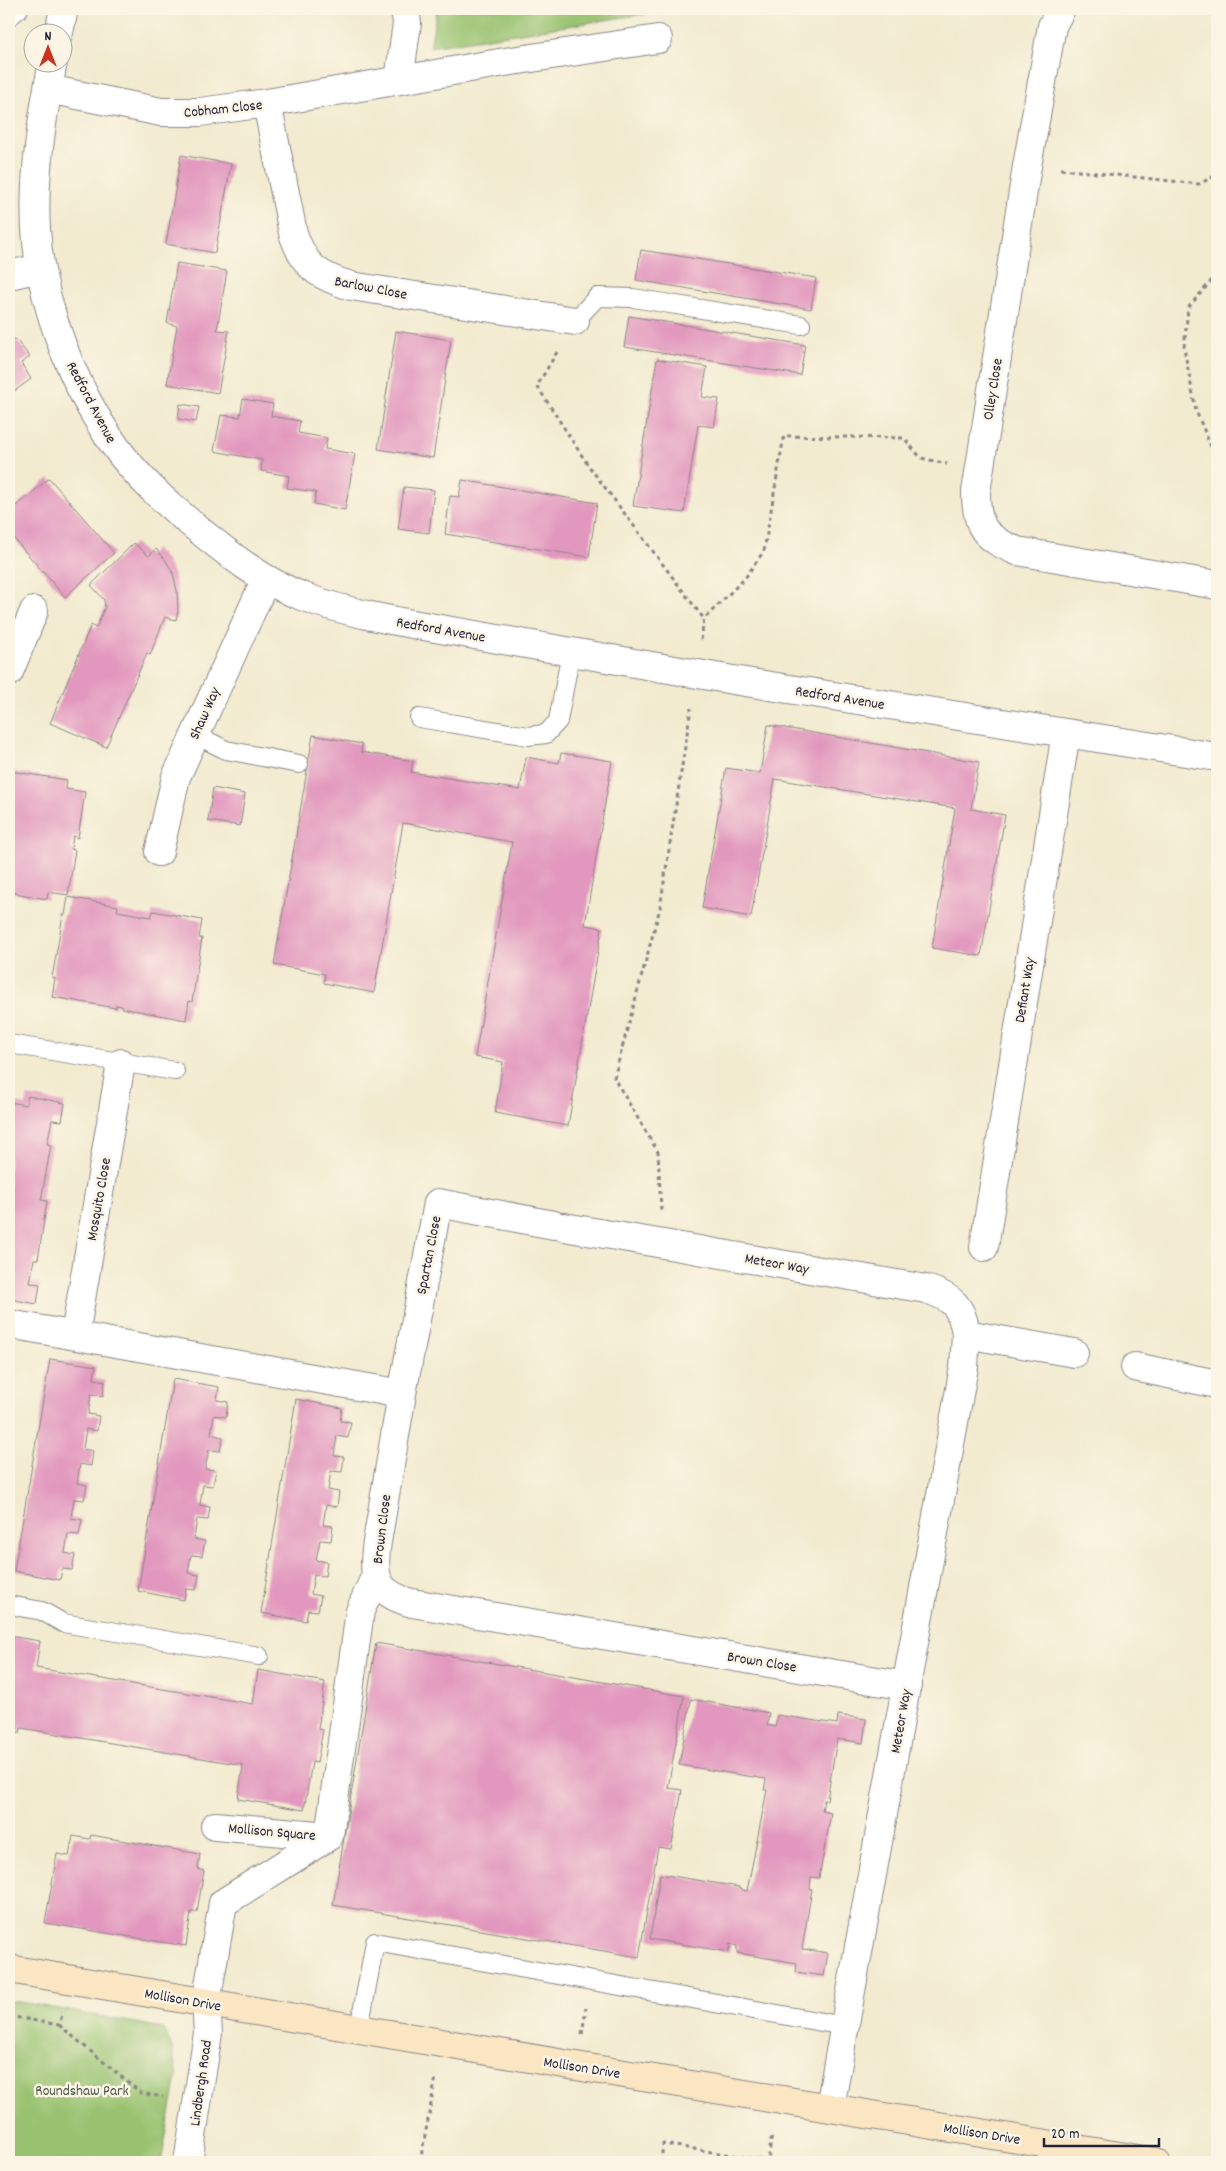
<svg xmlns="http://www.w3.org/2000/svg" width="1226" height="2171" viewBox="0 0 1226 2171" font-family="Dekko,sans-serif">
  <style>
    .green { fill: #98c26f; stroke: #5d7255 }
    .building { fill: #e298be }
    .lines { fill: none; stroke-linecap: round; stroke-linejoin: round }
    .lane-casing { stroke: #8a8686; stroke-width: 20 }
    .street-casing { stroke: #8a8686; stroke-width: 30 }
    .secondary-casing { stroke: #8a8686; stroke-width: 30 }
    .path { stroke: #8a8686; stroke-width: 3; stroke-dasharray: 4 4; stroke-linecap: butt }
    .lane { stroke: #fff; stroke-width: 18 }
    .street { stroke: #fff; stroke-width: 28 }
    .secondary { stroke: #fbe6c3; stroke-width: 28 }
    .street-bridge-casing { stroke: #8a8686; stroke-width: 30; stroke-linecap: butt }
    .street-bridge { stroke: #fff; stroke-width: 28 }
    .labels { text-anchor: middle; stroke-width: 5; stroke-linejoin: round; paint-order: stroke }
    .street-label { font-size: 15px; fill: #22223b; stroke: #fcf5e5 }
    .park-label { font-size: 15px; fill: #4b5a4d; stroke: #fcf5e5 }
  </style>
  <rect width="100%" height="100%" fill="#fcf5e5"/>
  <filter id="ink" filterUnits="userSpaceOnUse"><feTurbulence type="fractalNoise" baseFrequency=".02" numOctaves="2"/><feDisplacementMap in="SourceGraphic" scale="10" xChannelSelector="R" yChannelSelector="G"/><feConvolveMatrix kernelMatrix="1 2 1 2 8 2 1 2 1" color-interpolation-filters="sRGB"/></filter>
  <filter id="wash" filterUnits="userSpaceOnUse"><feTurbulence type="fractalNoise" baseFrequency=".0096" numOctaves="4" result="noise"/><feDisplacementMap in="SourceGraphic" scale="20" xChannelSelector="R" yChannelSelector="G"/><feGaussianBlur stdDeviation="1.12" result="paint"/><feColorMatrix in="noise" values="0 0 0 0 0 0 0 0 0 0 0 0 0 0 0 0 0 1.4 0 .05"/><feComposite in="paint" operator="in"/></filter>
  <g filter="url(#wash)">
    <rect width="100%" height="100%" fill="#f2ebd0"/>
    <path class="green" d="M437 9H677L430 47Z
      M9 2000 163 2028 172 2048 177 2077 161 2162H9Z"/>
    <g id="blocks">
      <path class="building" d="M181 155 231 164 215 253 166 244Z
        M641 250 816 278 811 309 636 280Z
        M177 263 227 271 217 330 229 331 218 393 167 384 177 326 167 323Z
        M629 316 805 345 800 375 624 347Z
        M396 331 451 340 433 458 378 449Z
        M9 335 17 341 30 357 21 363 31 379 9 395Z
        M657 359 707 367 702 397 719 399 714 427 698 425 684 513 633 506Z
        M243 399 273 404 271 416 300 421 298 433 327 438 325 449 355 454 345 510 314 504 316 492 287 488 289 476 261 471 262 460 214 451 221 415 240 417Z
        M180 404 199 407 196 422 178 419Z
        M49 478 114 553 65 597 9 533V512Z
        M462 480 597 503 589 557 445 534 450 496 459 497Z
        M404 487 434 490 429 533 398 529Z
        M134 543 149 556 156 549 165 559 173 573 177 591 178 611 176 620 165 617 150 655 147 653 106 747 50 723 91 625 96 628 105 607 104 600 91 585Z
        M768 725 979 762 971 809 1005 815 981 956 932 948 955 808 775 779 751 917 702 908 726 768 760 773Z
        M313 735 362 744 361 752 413 761 411 772 520 790 526 757 559 763 561 753 612 761 585 925 602 928 568 1126 495 1113 503 1062 475 1057 512 842 403 823 374 993 324 983 325 974 274 965Z
        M9 771 67 780 66 789 85 792 78 838 73 836 71 849 75 850 68 895 48 892 47 899 9 892Z
        M213 788 245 794 240 826 208 821Z
        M68 897 118 906 117 911 151 917 153 911 202 920 199 938H202L192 1002 189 1001 186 1020 122 1008V1006L116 1005V1008L52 997 55 978H52L63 915H65Z
        M28 1096 65 1103 62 1121 52 1120 47 1144 51 1145 41 1200 47 1201 38 1259H34L30 1283 40 1284 37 1304 9 1299V1102L26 1105Z
        M50 1359 96 1366 94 1379 105 1381 103 1396 91 1394 88 1414 99 1416 97 1431 86 1429 83 1449 93 1451 91 1466 80 1464 77 1483 87 1485 84 1500 74 1499 71 1518 82 1520 79 1535 68 1534 65 1553 75 1555 72 1570 62 1569 60 1580 14 1571Z
        M173 1379 219 1387 217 1400 228 1402 226 1417 214 1415 211 1434 223 1437 220 1451 209 1450 205 1469 216 1470 213 1486 203 1485 200 1505 210 1507 208 1520 197 1519 194 1539 205 1541 202 1556 191 1555 188 1573 199 1575 196 1590 186 1589 184 1600 138 1591Z
        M296 1399 342 1408 340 1421 351 1422 348 1438 337 1436 334 1456 344 1457 342 1472 331 1471 328 1490 339 1492 337 1507 326 1505 323 1525 333 1526 331 1541 320 1540 316 1560 327 1562 325 1576 314 1575 311 1594 321 1596 318 1611 308 1610 306 1621 261 1613Z
        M9 1636 40 1641 36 1668 253 1704 258 1670 325 1682 318 1729 323 1730 317 1763 312 1762 304 1810 238 1799 243 1765 21 1728 20 1733 9 1731Z
        M376 1643 684 1696 668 1788 682 1790 671 1849 658 1847 639 1957 333 1905Z
        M691 1699 769 1713 767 1725 775 1727 777 1715 837 1724 838 1715 866 1719 863 1743 837 1739 827 1800H824L822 1811 831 1813 819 1878 811 1877 810 1889H812L802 1949 828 1953 824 1976 796 1972 797 1963 737 1953V1946L730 1944 729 1952 650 1939 660 1874 739 1887V1889L747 1891 767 1790H764L766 1779 679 1765Z
        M91 1835 200 1854 198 1869 204 1871 197 1912H191L186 1946 45 1923 57 1854 69 1856 73 1836 90 1839Z"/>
    </g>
  </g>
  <g filter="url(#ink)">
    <use href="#blocks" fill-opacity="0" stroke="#8a8686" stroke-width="1"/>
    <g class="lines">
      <g class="lane-casing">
        <path id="lane" d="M9 17 19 9
          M575 321 597 297 633 298 801 325
          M419 718 528 736 546 734 558 721 571 652
          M194 734 226 750 299 764
          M9 1044 175 1071
          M9 1605 42 1611 63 1623 259 1656
          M359 2029 375 1942 844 2026"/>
      </g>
      <g class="street-casing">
        <path id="street" d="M1061 9 1052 26 1027 166 976 492C976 528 985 538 1017 551L1217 585
          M59 32 64 9
          M53 62C42 117 33 173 36 229 40 302 73 387 115 446 137 477 165 502 194 526 227 553 263 582 304 597 353 615 407 623 458 632 526 644 595 656 663 668
          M399 80 407 23 405 9
          M48 89 161 112H200L267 103 505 62 658 39
          M267 103 293 233C304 267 318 276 351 286L575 321
          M9 275 40 268
          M9 672 34 611
          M739 681 1217 757
          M159 852 176 777 266 579
          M564 1227 926 1289C952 1297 962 1306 966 1334L1074 1353
          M984 1247 1066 733
          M9 1324 402 1394 377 1542C372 1577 375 1593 412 1603L907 1686
          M75 1335 121 1063
          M1135 1367 1217 1384
          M402 1394 438 1203 554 1225
          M215 1826 329 1836
          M830 2107 964 1367 966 1334
          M188 2162 208 2033 206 2003 223 1903 329 1836 360 1611 375 1577"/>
      </g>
      <g class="secondary-casing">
        <path id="secondary" d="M9 1969 576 2066 1156 2162"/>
      </g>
      <path class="path" d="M1061 169 1199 184 1217 175
        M1217 274 1188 308 1184 348 1196 411 1217 461
        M557 352 537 386 588 465 704 619
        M701 640 704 619 745 578 764 551 784 436 904 438 921 458 947 464
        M661 1210 658 1152 614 1078 660 908 691 708
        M9 2016 59 2025 63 2012
        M59 2025 141 2093 163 2097
        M582 2034 586 2008
        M420 2162 436 2077
        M661 2162 663 2144 768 2161 772 2134"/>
      <use href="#lane" class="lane"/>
      <use href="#street" class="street"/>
      <use href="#secondary" class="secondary"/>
      <g class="street-bridge-casing">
        <path id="street-bridge" d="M663 668 739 681"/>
      </g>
      <use href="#street-bridge" class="street-bridge"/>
    </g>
  </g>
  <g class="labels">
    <g class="street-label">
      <text transform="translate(223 108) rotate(-6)" y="5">Cobham Close</text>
      <text transform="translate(371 287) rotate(11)" y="5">Barlow Close</text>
      <text transform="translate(992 389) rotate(-81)" y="5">Olley Close</text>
      <text transform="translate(92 402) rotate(62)" y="5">Redford Avenue</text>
      <text transform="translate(441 629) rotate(10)" y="5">Redford Avenue</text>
      <text transform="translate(840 697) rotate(9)" y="5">Redford Avenue</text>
      <text transform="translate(204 713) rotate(-66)" y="5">Shaw Way</text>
      <text transform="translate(1024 990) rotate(-81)" y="5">Defiant Way</text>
      <text transform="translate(98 1199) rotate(-80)" y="5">Mosquito Close</text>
      <text transform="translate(428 1255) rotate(-79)" y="5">Spartan Close</text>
      <text transform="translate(777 1263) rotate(10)" y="5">Meteor Way</text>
      <text transform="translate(381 1529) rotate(-83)" y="5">Brown Close</text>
      <text transform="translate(762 1661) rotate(9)" y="5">Brown Close</text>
      <text transform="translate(900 1721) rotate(-80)" y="5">Meteor Way</text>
      <text transform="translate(272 1831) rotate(5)" y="5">Mollison Square</text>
      <text transform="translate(183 1999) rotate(10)" y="5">Mollison Drive</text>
      <text transform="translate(582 2067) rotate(9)" y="5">Mollison Drive</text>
      <text transform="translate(200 2083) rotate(-82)" y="5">Lindbergh Road</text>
      <text transform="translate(982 2133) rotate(9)" y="5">Mollison Drive</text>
    </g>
    <g class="park-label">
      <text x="82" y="2095">Roundshaw Park</text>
    </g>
  </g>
  <rect width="1226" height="2171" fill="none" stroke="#fcf5e5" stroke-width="30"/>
  <g transform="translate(48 48)"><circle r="24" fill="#fcf5e5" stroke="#a5a1a1"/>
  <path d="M0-4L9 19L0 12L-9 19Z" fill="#c8321e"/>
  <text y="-8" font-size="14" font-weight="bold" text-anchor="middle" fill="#22223b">N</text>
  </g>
  <path d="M1044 2138v8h115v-8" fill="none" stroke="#22223b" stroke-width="2.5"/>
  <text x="1051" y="2138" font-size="15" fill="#22223b" stroke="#fcf5e5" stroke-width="4" paint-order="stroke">20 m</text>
</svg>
